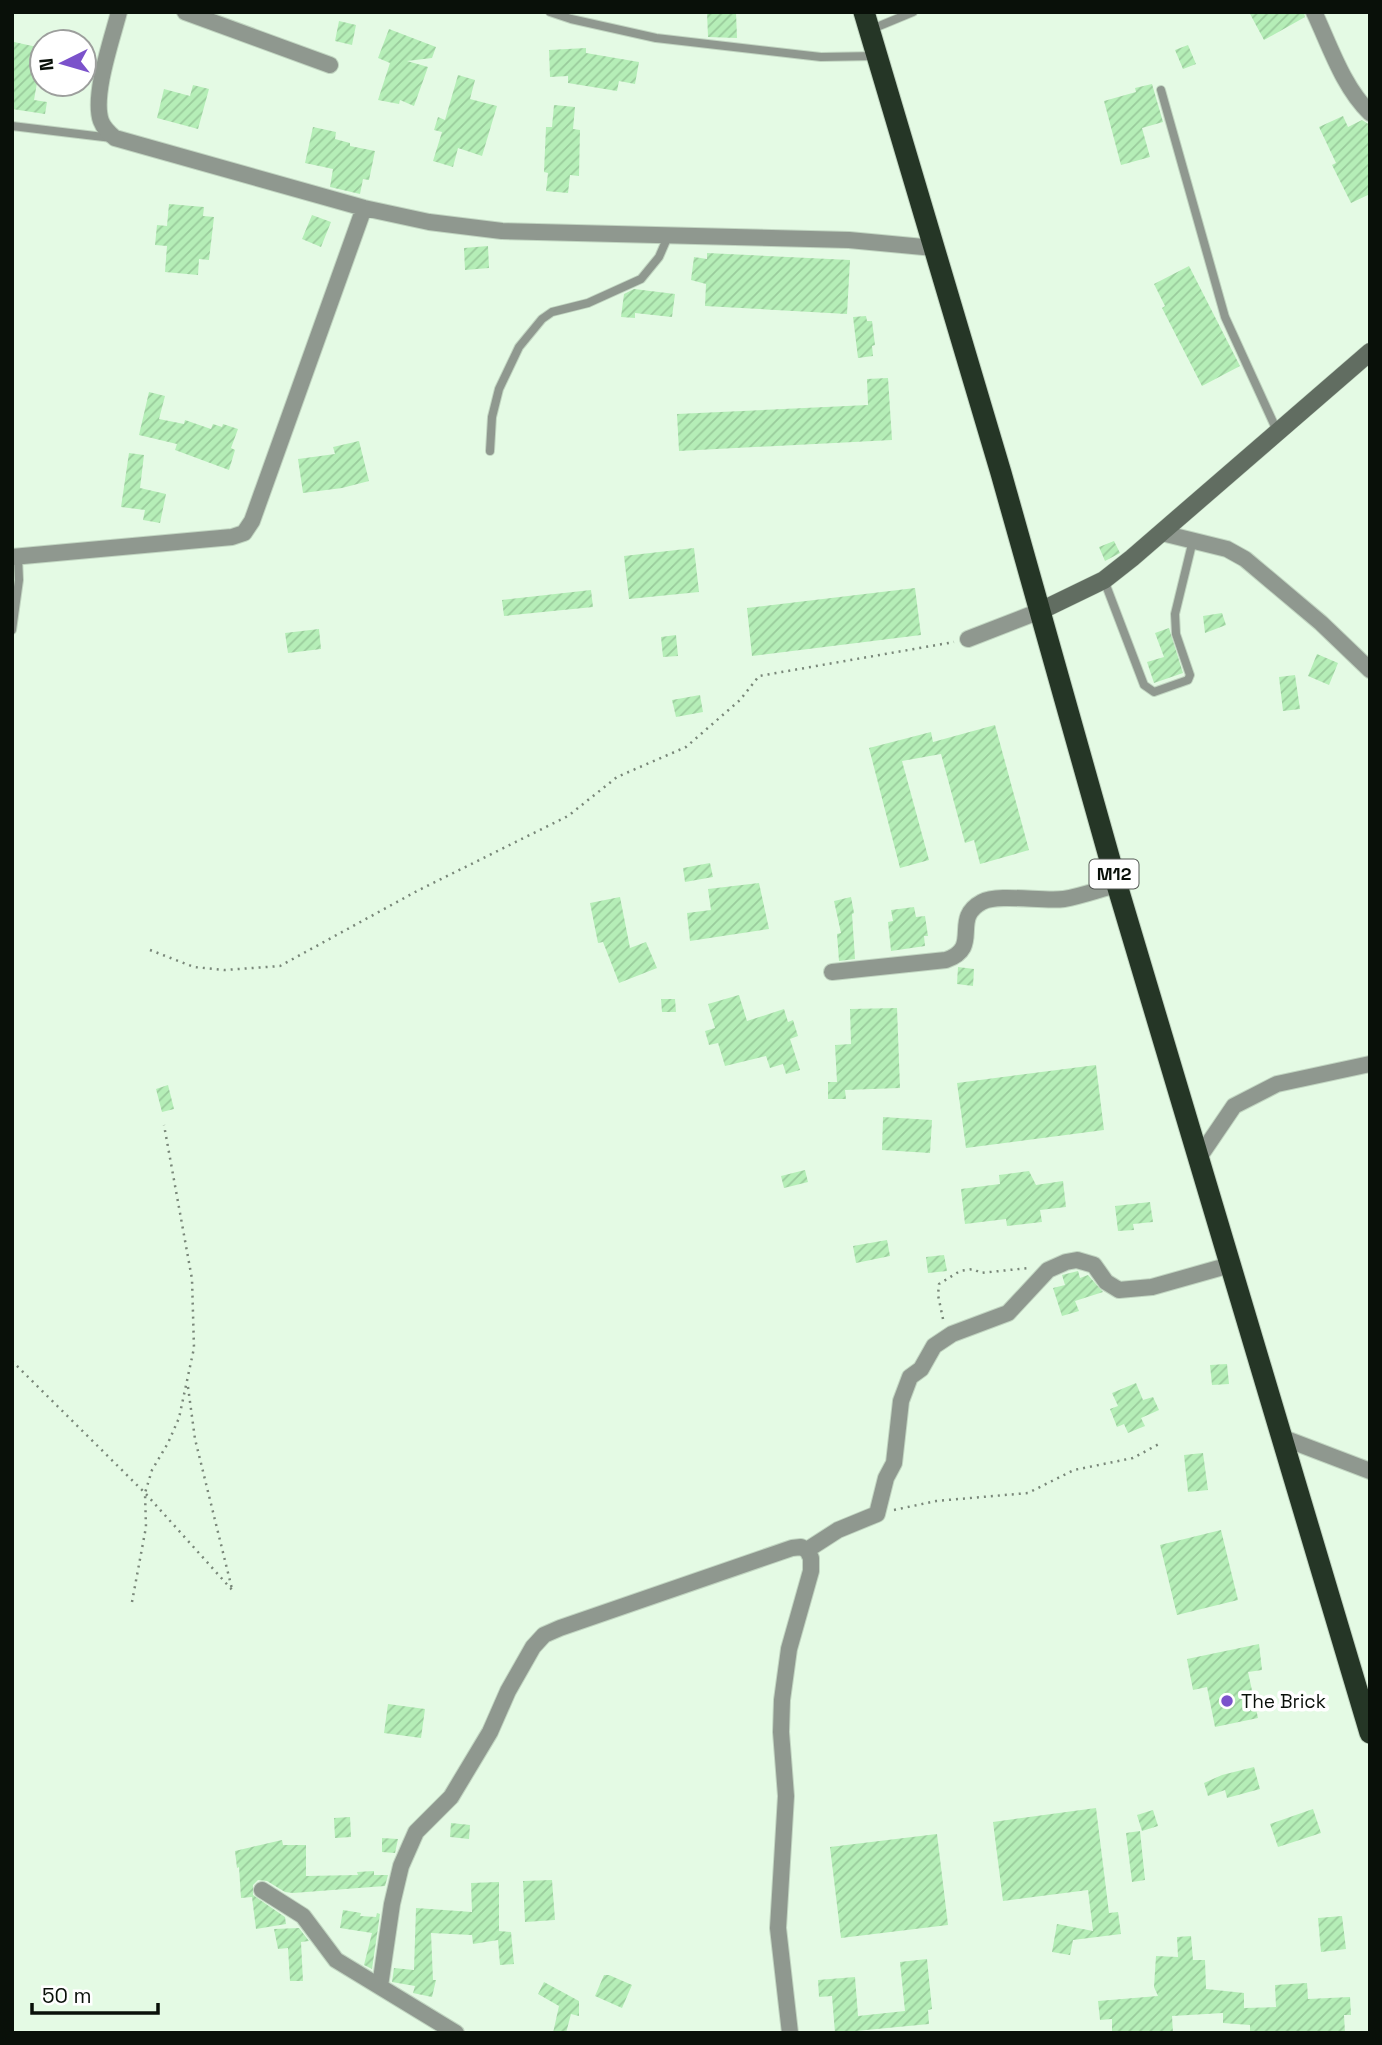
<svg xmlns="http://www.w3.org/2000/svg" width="1382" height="2045" viewBox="0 0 1382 2045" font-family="'Space Grotesk',sans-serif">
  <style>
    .building { fill: url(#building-hatch) }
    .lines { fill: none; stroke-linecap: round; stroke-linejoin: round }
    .lane-casing { stroke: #c1d5c1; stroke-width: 10 }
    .street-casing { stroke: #c1d5c1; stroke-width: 18 }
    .secondary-casing { stroke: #c1d5c1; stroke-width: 19 }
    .highway-casing { stroke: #c1d5c1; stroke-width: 23 }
    .path { stroke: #798779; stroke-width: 2.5; stroke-dasharray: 2 5; stroke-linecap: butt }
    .lane { stroke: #8f988f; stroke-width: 8 }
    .street { stroke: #8f988f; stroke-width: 16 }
    .secondary { stroke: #616d61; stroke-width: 18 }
    .highway { stroke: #253626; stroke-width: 21 }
    .poi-dot { fill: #7b52cb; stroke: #fff; stroke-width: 2.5 }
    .labels { text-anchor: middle; stroke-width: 7; stroke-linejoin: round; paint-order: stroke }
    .shield { fill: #fff; stroke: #535853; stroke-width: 2 }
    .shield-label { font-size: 18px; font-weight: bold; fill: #091009 }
    .poi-label { font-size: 19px; fill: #091009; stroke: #fff; text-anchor: start }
  </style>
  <defs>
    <pattern id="building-hatch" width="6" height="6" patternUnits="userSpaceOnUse" patternTransform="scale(1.75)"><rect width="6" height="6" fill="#b5eeb7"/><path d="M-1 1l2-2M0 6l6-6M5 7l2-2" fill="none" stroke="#9acb9c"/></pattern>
  </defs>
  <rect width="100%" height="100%" fill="#e4fae4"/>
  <path class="building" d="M707 12H736L737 38 708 37Z
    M1249 12H1304L1305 17 1264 40Z
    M339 21 356 25 352 45 335 41Z
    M389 29 436 47 432 58 407 61 428 67 414 106 400 100 399 104 378 100 390 63 378 58Z
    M14 42 37 47 36 52 42 53V72L39 71 34 100 47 102 45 114 12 109Z
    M1188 45 1196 64 1183 69 1175 50Z
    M586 48V53L639 62 635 84 619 81 617 91 568 83V76L550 77 549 50Z
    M458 75 475 80 470 99 497 106 482 156 458 148 453 167 433 161 442 132 434 130 438 117 445 120Z
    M1152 84 1163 122 1142 128 1150 157 1121 165 1104 101 1136 92 1135 88Z
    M193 85 209 89 198 129 157 118 164 89 190 96Z
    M554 105 575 107 573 129 580 130 579 176 570 175 568 193 546 191 548 173 544 172 546 127H552Z
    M1343 116 1348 127 1362 120 1370 125V194L1351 203 1332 165 1336 163 1319 127Z
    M313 127 336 132 335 139 350 143V146L375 151 369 180 363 179 360 194 330 187 333 169 305 163Z
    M169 204 204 207 203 216 214 217 209 260 199 259 198 275 165 272 167 246 155 245 157 225 167 226Z
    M312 215 331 222 321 247 302 239Z
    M488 246 489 268 465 270 464 248Z
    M707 253 850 260 847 314 705 306 706 284 691 280 694 257 707 259Z
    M1189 266 1240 366 1202 386 1162 308 1165 306 1154 284Z
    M634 289 675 294 672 317 635 313V318L621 317 624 294Z
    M866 316 867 321H872L875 345 872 346 873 356 858 358 853 317Z
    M888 378 892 440 679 451 677 414 868 405 867 379Z
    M149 392 165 396 159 419 184 424 185 420 211 429 213 424 222 427 223 424 238 429 231 448 235 450 229 470 175 450 177 444 139 435Z
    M359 441 369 481 342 488 303 493 298 459 335 454 333 447Z
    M129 453 144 455 140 488 166 494 160 523 143 520 145 510 121 507Z
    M1114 541 1120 553 1105 561 1099 547Z
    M694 548 699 592 629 599 624 556Z
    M915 588 921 635 752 656 747 608Z
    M591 590 593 607 504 616 502 600Z
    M1222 613 1226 625 1205 633 1203 616Z
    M1169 628 1183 673 1154 683 1147 662 1164 657 1155 633Z
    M319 629 321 649 288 653 285 633Z
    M676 635 678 656 663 657 661 637Z
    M1317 654 1338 663 1329 685 1308 676Z
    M1295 675 1300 709 1283 711 1279 677Z
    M700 695 703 712 676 717 672 700Z
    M995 725 1029 850 980 864 974 840 965 843 941 754 902 761 929 860 900 868 869 748 931 732 933 742Z
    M710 863 713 877 685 882 683 868Z
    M759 883 769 929 690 941 687 913 711 910 708 889Z
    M620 897 630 948 646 942 657 968 619 983 603 942 598 943 590 903Z
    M851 897 854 913 852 914 855 959 839 961 837 934 841 933 834 901Z
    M914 907 916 917 925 916 928 936H924L925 946 891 951 888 922 893 921 891 910Z
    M958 967 974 969 973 986 957 984Z
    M739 995 747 1021 784 1009 788 1022 793 1020 798 1036 790 1039 800 1070 786 1074 783 1064 770 1068 766 1056 725 1066 718 1043 709 1045 705 1031 715 1028 708 1004Z
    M661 999H675L676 1012H662Z
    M897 1008 900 1088 845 1090 846 1099H828V1082H837L835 1045 851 1044 850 1009Z
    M1096 1065 1104 1130 966 1148 957 1083Z
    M168 1085 174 1109 162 1112 156 1089Z
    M883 1117 932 1120 930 1153 882 1150Z
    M805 1170 808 1182 784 1188 781 1176Z
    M1029 1171 1036 1185 1063 1181 1066 1207 1040 1210 1042 1222 1007 1226 1006 1219 965 1224 961 1189 1000 1184 999 1175Z
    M1150 1202 1153 1222 1133 1224 1134 1230 1118 1231 1115 1206Z
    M887 1240 890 1256 856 1263 853 1246Z
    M944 1255 947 1271 928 1273 926 1257Z
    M1078 1271 1080 1278 1088 1275 1103 1292 1075 1301 1079 1311 1062 1316 1053 1288 1065 1285 1062 1275Z
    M1227 1364 1229 1384 1212 1385 1210 1365Z
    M1136 1383 1143 1400 1153 1397 1159 1410 1141 1418 1145 1426 1128 1433 1124 1424 1117 1427 1110 1409 1118 1406 1112 1393Z
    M1203 1453 1208 1490 1188 1492 1184 1455Z
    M1221 1530 1238 1600 1177 1615 1160 1545Z
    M1259 1644 1262 1670 1248 1672 1258 1718 1215 1727 1207 1687 1193 1690 1187 1659Z
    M388 1704 425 1709 421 1738 384 1733Z
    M1254 1767 1260 1789 1227 1798 1225 1790 1208 1796 1204 1783 1222 1775Z
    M1096 1808 1109 1913 1118 1912 1121 1934 1073 1940 1070 1955 1052 1952 1057 1924 1093 1931 1088 1890 1003 1901 993 1822Z
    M1313 1809 1321 1833 1278 1847 1270 1824Z
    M1153 1810 1158 1826 1142 1831 1137 1815Z
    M350 1817 351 1837 335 1838 334 1818Z
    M451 1823 470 1825 469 1839 450 1837Z
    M1140 1831 1145 1880 1132 1882 1126 1833Z
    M937 1834 948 1925 841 1938 830 1847Z
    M382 1838 398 1839 395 1853 382 1852Z
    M282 1840 283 1845H306V1876L358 1875 357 1872 374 1871V1875H388L385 1886 293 1893 285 1892 267 1881 258 1880 253 1885V1895L285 1917 286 1924 256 1929 252 1897 241 1898 239 1867 237 1868 235 1851Z
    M552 1880 555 1920 525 1922 523 1881Z
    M499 1882V1931L511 1932 514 1964 500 1965 498 1940 473 1944 472 1935 431 1933 433 1980H436L432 1997 413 1993 415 1986 392 1982 394 1968 414 1970 416 1908 472 1912 471 1883Z
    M343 1910 361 1913 360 1916 376 1917 377 1913 380 1914 372 1969 364 1965 372 1933 340 1928Z
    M1342 1916 1346 1949 1321 1952 1318 1918Z
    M299 1928 309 1941 301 1942 303 1981H290L288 1948 278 1949 274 1929Z
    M1191 1936 1193 1960H1205L1206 1989 1244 1993V2008L1276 2007 1275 1985 1307 1983 1308 1999 1350 1997 1351 2015H1344L1345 2033H1250V2025L1223 2023V2013L1172 2016 1173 2033H1112V2019L1100 2020 1098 2001 1158 1996 1154 1987 1156 1956 1178 1957 1177 1937Z
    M927 1959 932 2009 928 2010 929 2024 835 2033 832 1996 819 1997 818 1980 855 1977 858 2016 905 2011 900 1962Z
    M604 1975H609L632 1985 622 2008 595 1996Z
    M544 1982 579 2001V2016L571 2014 566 2033H553L559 2006 538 1994Z"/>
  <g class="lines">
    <g class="lane-casing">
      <path id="lane" d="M550 12 571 19 656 38 821 57 876 56
        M872 29 913 12
        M1161 90 1225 317 1278 433
        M12 126 112 138
        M490 451 492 417 499 389 519 347 542 319 552 312 588 303 641 279 659 257 669 234
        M1104 580 1144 685 1154 692 1188 680 1190 675 1176 634 1175 614 1193 540
        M12 630 19 580 18 557"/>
    </g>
    <g class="street-casing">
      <path id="street" d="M119 12C112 39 92 96 101 121 104 129 109 133 115 138L364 208 429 222 502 231 849 240 934 248
        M185 12 330 65
        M1314 12C1330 46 1343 87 1370 113
        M1162 533 1227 549 1245 559 1321 623 1370 670
        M12 557 232 537 244 533 252 521 364 208
        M968 639 1040 611
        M832 972 946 960C983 947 950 919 982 902 998 893 1044 902 1064 899 1082 896 1100 889 1117 885
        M1198 1159 1234 1106 1277 1084 1370 1064
        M1281 1437 1370 1471
        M262 1890 303 1916 336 1960 456 2033
        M380 1986 392 1904 401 1866 416 1832 451 1797 490 1732 508 1691 533 1647 544 1635 560 1628 792 1548 801 1547 807 1550 838 1530 877 1514 886 1478 894 1463 901 1401 910 1377 921 1369 934 1346 952 1334 1008 1313 1048 1270 1066 1262 1077 1260 1094 1265 1106 1282 1119 1290 1152 1287 1230 1265
        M790 2033 778 1928 786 1796 781 1732 782 1700 789 1649 811 1571V1558L807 1550"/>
    </g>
    <g class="secondary-casing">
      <path id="secondary" d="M1040 611 1104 580 1132 558 1370 352"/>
    </g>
    <g class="highway-casing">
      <path id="highway" d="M864 12 1001 473 1117 885 1370 1733"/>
    </g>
    <path class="path" d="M150 950 194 967 224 970 280 966 417 891 568 816 617 777 686 747 740 700 759 676 954 642
      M943 1319 938 1295 939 1284 960 1271 973 1269 981 1273 1028 1268
      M12 1361 145 1493 233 1591
      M188 1387 195 1439 232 1589
      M894 1510 936 1501 1028 1493 1074 1470 1133 1458 1159 1444
      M132 1602 146 1527 145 1493 152 1470 168 1443 179 1418 194 1348 192 1279 164 1125"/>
    <use href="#lane" class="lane"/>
    <use href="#street" class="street"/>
    <use href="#secondary" class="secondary"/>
    <use href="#highway" class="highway"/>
  </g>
  <circle class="poi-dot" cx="1227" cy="1701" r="7"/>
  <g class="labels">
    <rect class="shield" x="1089.5" y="859.5" width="49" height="29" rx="5"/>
    <g class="shield-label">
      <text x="1114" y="880">M12</text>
    </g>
    <g class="poi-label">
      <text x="1241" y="1708">The Brick</text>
    </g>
  </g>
  <rect width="1382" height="2045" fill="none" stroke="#091009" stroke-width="28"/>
  <g transform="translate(63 63) rotate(265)"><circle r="33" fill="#ffffff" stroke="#9d9f9d" stroke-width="2"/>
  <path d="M0-5L12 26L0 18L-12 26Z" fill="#7b52cb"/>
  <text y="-10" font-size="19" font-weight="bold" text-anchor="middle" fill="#091009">N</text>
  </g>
  <path d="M32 2003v10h126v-10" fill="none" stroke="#091009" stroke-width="3.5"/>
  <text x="42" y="2003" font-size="21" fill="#091009" stroke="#ffffff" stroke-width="5" paint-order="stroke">50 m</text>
</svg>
